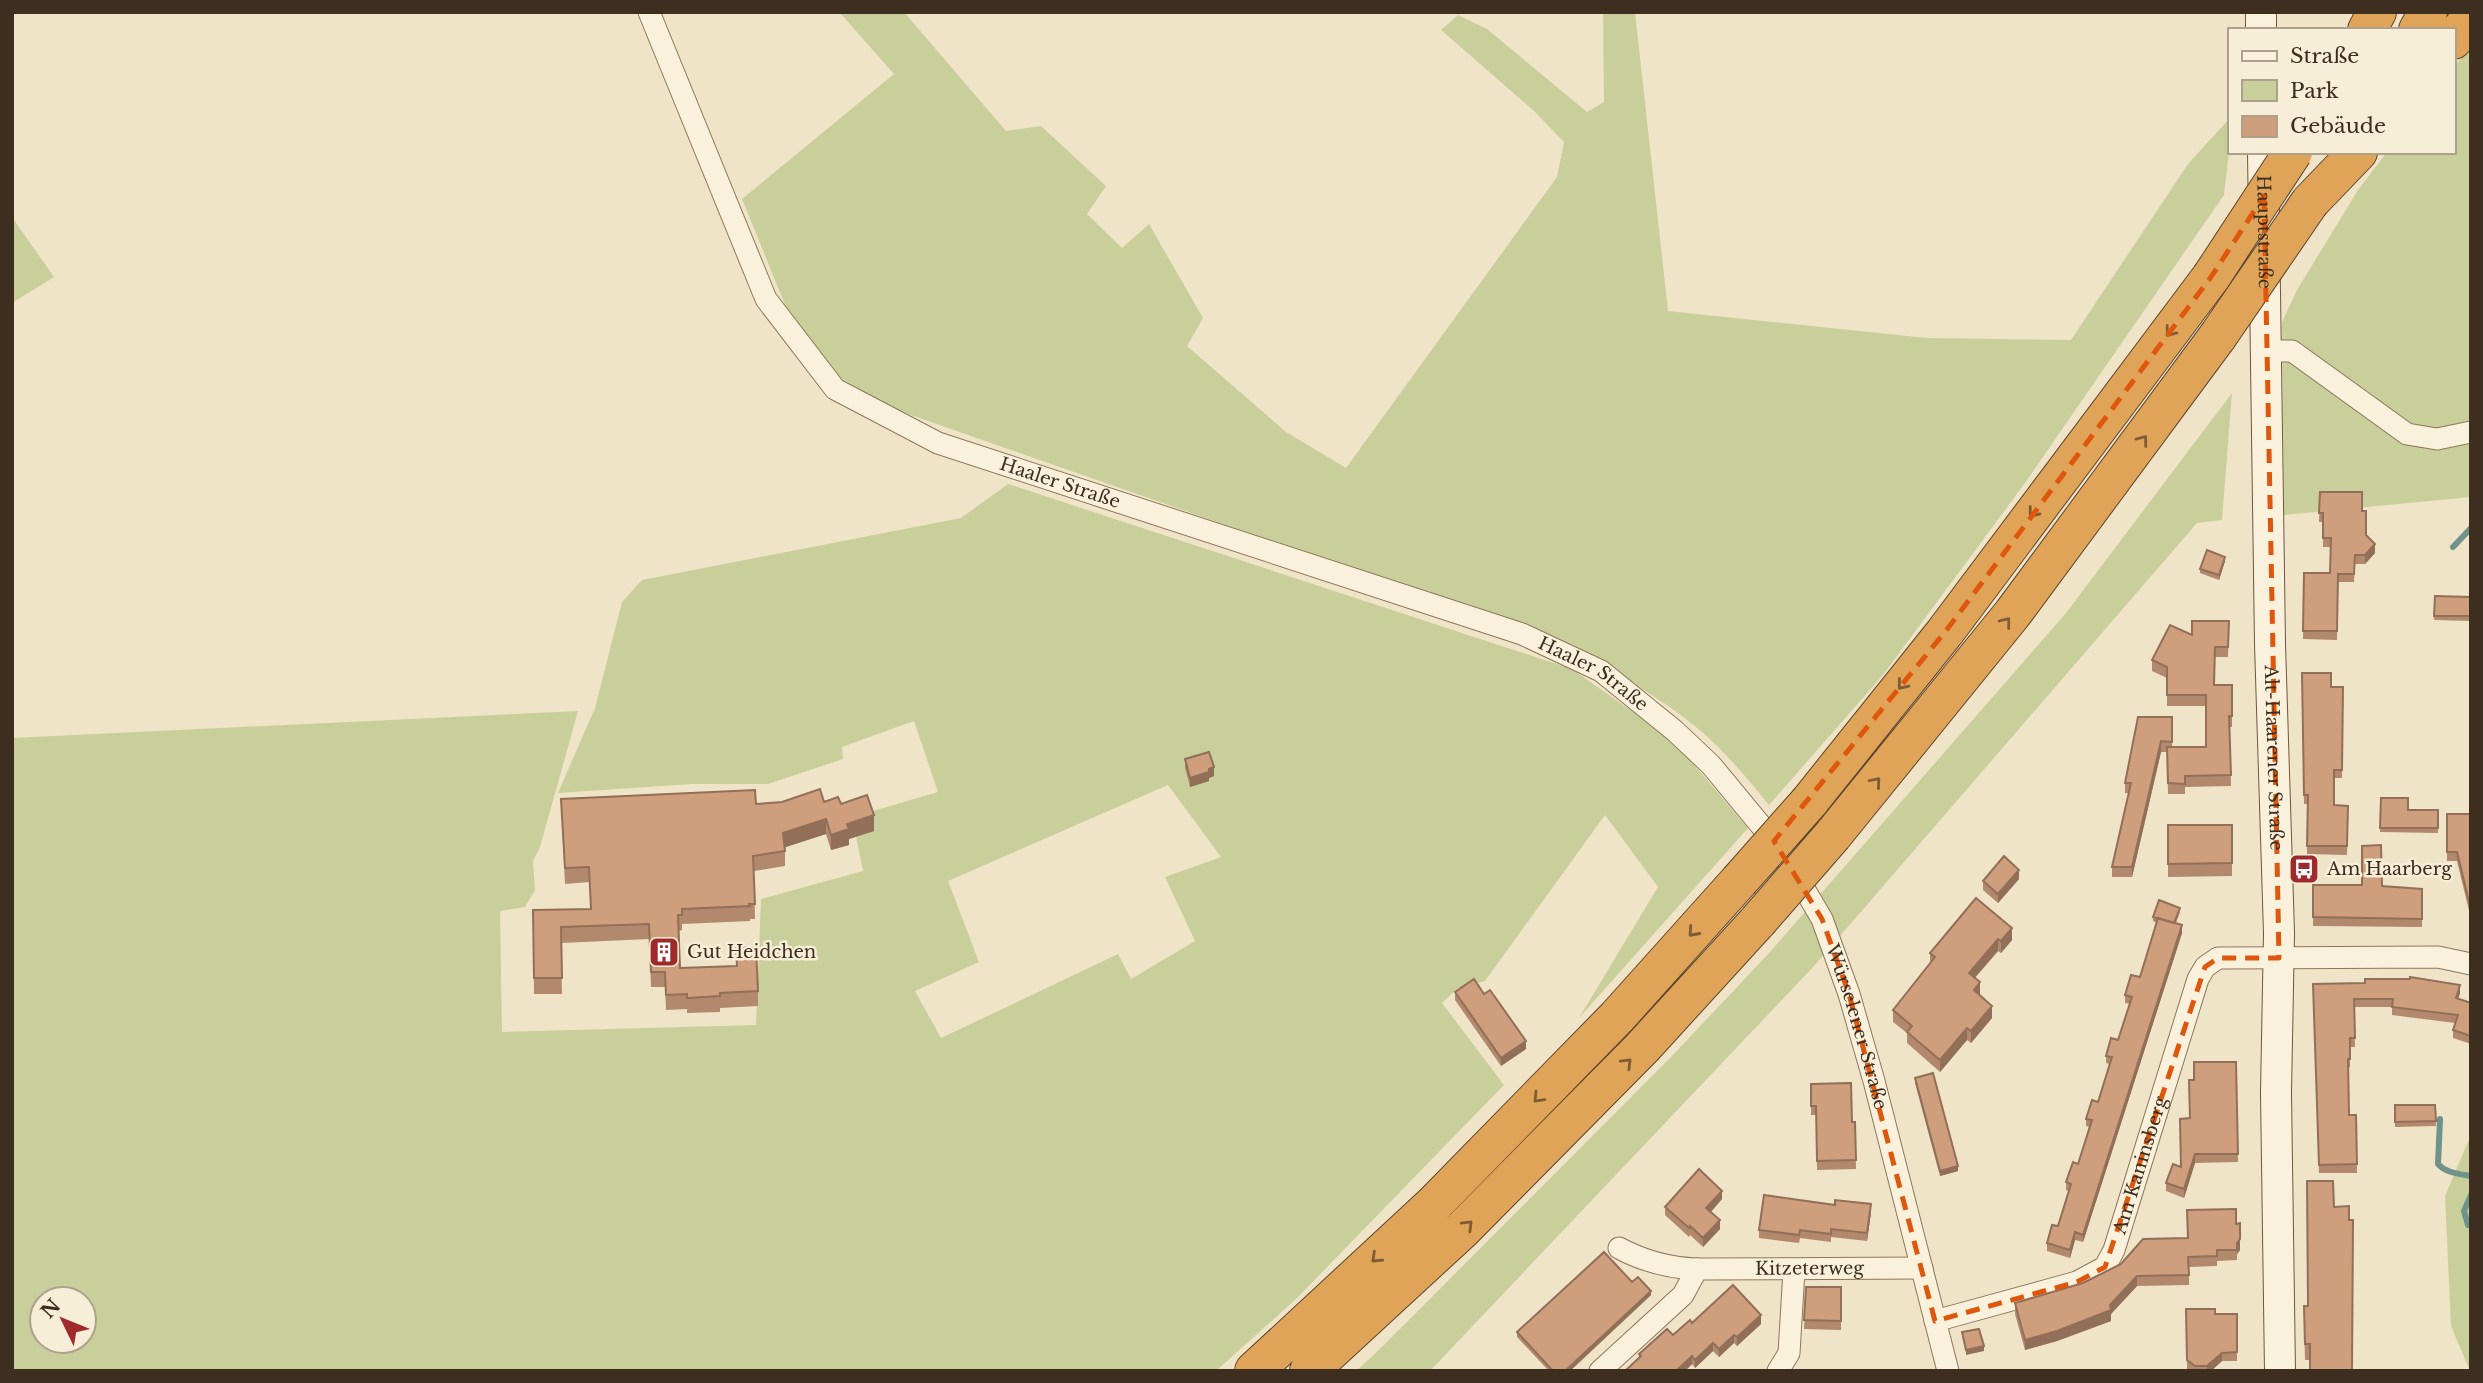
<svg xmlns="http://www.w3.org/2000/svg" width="2483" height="1383" viewBox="0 0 2483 1383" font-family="'Libre Baskerville',serif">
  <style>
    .green { fill: #c9cf9b; fill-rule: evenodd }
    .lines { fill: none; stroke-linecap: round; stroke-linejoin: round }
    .stream { stroke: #6f938a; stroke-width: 6 }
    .street-casing { stroke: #8d765c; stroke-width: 23 }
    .secondary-casing { stroke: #6f573f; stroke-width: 32 }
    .highway-casing { stroke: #5b4430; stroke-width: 40 }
    .street { stroke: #faf1dc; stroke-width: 21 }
    .secondary { stroke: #faf1dc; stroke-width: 30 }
    .highway { stroke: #e0a458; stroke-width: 38 }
    .highway-bridge-casing { stroke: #5b4430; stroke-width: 40; stroke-linecap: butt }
    .highway-bridge { stroke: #e0a458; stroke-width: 38 }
    .wall { fill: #b2896c }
    .shaded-wall { fill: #916f58 }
    .building { fill: #cf9f7d; stroke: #916f58; stroke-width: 2 }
    .oneway { stroke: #7e5d36 }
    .marked { fill: none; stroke: #df570d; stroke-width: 5; stroke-dasharray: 14 9; stroke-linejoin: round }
    .labels { text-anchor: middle; stroke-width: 5; stroke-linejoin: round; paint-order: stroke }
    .street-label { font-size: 18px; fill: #3d2e20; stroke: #f7eed8 }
    .poi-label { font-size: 18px; fill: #3d2e20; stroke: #f7eed8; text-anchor: start }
  </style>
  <rect width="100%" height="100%" fill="#f0e4c8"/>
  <path class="green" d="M904 12 1006 131 1041 126 1106 186 1087 214 1122 248 1149 224 1203 318 1187 346 1286 432 1346 468 1557 177 1564 142 1533 110 1441 30 1458 15 1487 29 1587 112 1604 102 1603 12H1635L1668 311 1927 338 2071 340 2188 164 2229 119V152L2224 195 2025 483 1883 675 1769 805C1747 778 1723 749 1696 727 1651 690 1599 664 1549 638L891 408 830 372 786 307 742 199 894 74 840 13Z
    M2471 46V497L2284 515 2282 322 2297 290 2358 190 2387 152H2453V68Z
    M12 217 54 277 12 303Z
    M2232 393 2222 520 2197 523 1815 965 1430 1371H1356L1379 1350 1671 1057 1770 952 2066 613Z
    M1008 484 1572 669 1673 740 1748 828 1579 1018 1658 887 1605 815 1485 981 1458 988 1442 1003 1504 1085 1296 1299 1216 1371H12V738L578 711 540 847 533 861 535 890 525 907 500 911 502 1032 756 1025 761 899 863 871 852 817 938 792 914 721 842 747 843 759 768 784H692L558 793 595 708 622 602 642 580 961 518ZM1168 785 1221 857 1165 877 1195 941 1131 979 1118 954 941 1038 915 991 979 962 948 881ZM42 1299H84V1341H42Z
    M2471 1135V1371H2470L2451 1326 2445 1196Z"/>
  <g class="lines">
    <path class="stream" d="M2453 547 2471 528
      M2440 1119 2438 1164C2446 1173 2459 1174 2471 1176
      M2468 1225 2464 1211 2471 1195"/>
    <g class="street-casing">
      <g id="street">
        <path id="s1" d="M649 12 766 299 835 389 938 443 1522 634 1601 671 1675 731 1711 765 1782 851 1822 919 1849 994 1874 1081 1948 1371"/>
        <path d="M2267 351H2292L2407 434 2437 439 2471 432"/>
        <path id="s2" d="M1619 1248C1645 1262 1669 1268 1697 1269L1922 1268"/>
        <path id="s3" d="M1935 1321 2077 1282 2105 1267 2114 1250 2198 979 2205 967 2218 958 2438 957 2471 964"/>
        <path d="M1600 1371 1683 1295 1697 1269"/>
        <path d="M1778 1371 1789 1353 1794 1270"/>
      </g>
    </g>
    <g class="secondary-casing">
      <g id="secondary">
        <path d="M2261 30V12"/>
        <path id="s4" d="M2263 152 2270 644 2279 933 2276 1093 2280 1371"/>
      </g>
    </g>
    <g class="highway-casing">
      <path id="highway" d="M2367 30 2377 12
        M2418 30 2428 12
        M2453 40 2471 17
        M2310 202 2358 152
        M1809 802 1945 632 2211 277
        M1833 835 2013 613 2218 336
        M1254 1371 1433 1205 1617 1017 1739 881
        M1309 1371 1463 1229 1642 1048 1758 921"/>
    </g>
    <use href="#street" class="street"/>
    <use href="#secondary" class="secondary"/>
    <use href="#highway" class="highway"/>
    <g class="highway-bridge-casing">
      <path id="highway-bridge" d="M2211 277 2293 152
        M2218 336 2310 202
        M1739 881 1809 802
        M1758 921 1833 835"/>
    </g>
    <use href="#highway-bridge" class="highway-bridge"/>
  </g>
  <path class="wall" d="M2320 492 2362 511 2366 535 2375 553 2365 564H2355L2354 582H2338L2337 640 2303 639 2304 573H2330L2331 547H2323V522H2319Z
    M2225 561 2219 580 2200 573V569Z
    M2435 596 2471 597V621L2434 620Z
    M2229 621 2228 657H2215L2214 685H2232V727H2230L2231 786 2185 787V794H2168L2167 752H2161L2132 877H2112V867L2129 793H2125V783L2172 717V747H2206V706H2167V678L2152 671V660L2192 635Z
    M2302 673 2331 687H2343L2342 778H2334V805L2348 806 2347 855 2307 854V804H2304Z
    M1185 759 1214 776 1209 778V781L1190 787 1185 768Z
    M2381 798 2408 810H2438V833L2380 832Z
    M561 799 756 804 824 802 841 804 874 831 849 839V845L831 850 826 834 785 847V866L754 871 755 919H750V921L682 924V930L679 931 680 968 737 966 736 947 758 991V1006L720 1008V1012L687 1013V1009L666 1010 665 987H651L649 939 561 943 562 994H534L533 910 591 909 589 882 565 884Z
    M2447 814H2471V919L2457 861H2447Z
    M2168 825H2232V876L2168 877Z
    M2019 879 1998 903 1983 890V881Z
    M2313 885 2382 886 2422 889V927L2313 926Z
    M1976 898 2012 940 2001 953 1998 951 1975 978 1980 994 1979 995 1992 1018 1971 1043 1967 1040 1940 1072 1907 1043V1033L1893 1022V1010L1930 964V953Z
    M2180 912 2176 923 2182 933 2083 1242 2075 1240 2070 1258 2047 1251V1243L2058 1226 2069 1191 2066 1190V1182L2078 1164 2089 1127 2086 1126V1119L2098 1102 2109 1064 2106 1063V1056L2118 1040 2130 1004 2125 1003V995L2140 977 2157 923 2153 921V917Z
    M2313 984 2460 993 2458 999 2471 1003V1044L2453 1038V1030L2455 1023 2392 1015V1007H2354L2355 1047H2350V1067L2348 1068 2349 1115H2356L2357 1173H2319Z
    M1455 992 1484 994 1526 1049 1501 1066 1455 1000Z
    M2236 1062 2238 1162 2195 1163 2184 1198 2166 1191V1183L2181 1167 2189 1118 2194 1080Z
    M1915 1078 1958 1171 1940 1176 1915 1083Z
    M1811 1084 1852 1122H1855L1856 1169 1817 1170 1816 1115H1811Z
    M2395 1105H2435L2436 1126 2395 1127Z
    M2307 1181 2310 1360H2305L2304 1322 2308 1306Z
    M1722 1199 1711 1212 1720 1229 1703 1247 1690 1235 1689 1237 1665 1215V1207Z
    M1871 1212 1867 1241 1831 1237V1242L1800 1238 1799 1243 1759 1238V1230Z
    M2236 1224 2240 1250 2237 1254V1260L2217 1261V1266L2189 1267V1285L2137 1286 2111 1314V1321L2057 1341 2025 1350 2015 1314V1303L2083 1283Z
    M1632 1282 1651 1295 1570 1371H1549L1517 1337V1332Z
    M1806 1287H1841V1330L1804 1329Z
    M2186 1309 2215 1314H2237V1361H2222L2211 1371H2189L2187 1369Z
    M1692 1323 1761 1324 1737 1346 1734 1343 1719 1357 1713 1351 1695 1368 1692 1364 1685 1371H1625L1639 1358V1354L1673 1335Z"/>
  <path class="shaded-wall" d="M2375 544V553L2365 564V555Z
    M2225 557V561L2219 580V575Z
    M2161 741V752L2132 877V867Z
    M1214 767V776L1209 778V781L1190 787V778Z
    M874 815V831L849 839V845L831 850V835L847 824Z
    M826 819V834L783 848V833Z
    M2019 870V879L1998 903V894Z
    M2182 925V933L2083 1242V1235Z
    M2012 928V940L2001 953V941Z
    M1998 939V951L1969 984V973Z
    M1980 982V994L1974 1002V990Z
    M2460 985V993L2456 1006V998Z
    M1992 1006V1018L1971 1043V1031Z
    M1967 1028V1040L1940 1072V1060Z
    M1526 1041V1049L1501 1066V1058Z
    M2195 1154V1163L2184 1198V1189Z
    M1958 1166V1171L1940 1176V1171Z
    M1722 1191V1199L1706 1217V1208Z
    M1871 1204V1212L1867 1241V1233Z
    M1720 1220V1229L1703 1247V1238Z
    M2075 1232V1240L2070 1258V1250Z
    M2240 1239V1250L2237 1254V1243Z
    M2137 1276V1286L2111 1314V1321L2057 1341 2025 1350V1340L2110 1305Z
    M1651 1291V1295L1570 1371H1565Z
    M1761 1315V1324L1737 1346V1337Z
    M1734 1335V1343L1719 1357V1349Z
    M1713 1343V1351L1695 1368V1360Z
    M1984 1346V1351L1966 1355V1350Z
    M2222 1353V1361L2211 1371H2207V1366Z
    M1692 1356V1364L1685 1371H1676Z"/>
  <path class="building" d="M2320 492H2362V511H2366V535L2375 544 2365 555H2355L2354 574H2338L2337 631H2303L2304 573H2330L2331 538H2323V513H2319Z
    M2207 550 2225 557 2219 575 2200 569Z
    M2435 596 2471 597V616H2434Z
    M2192 621H2229L2228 647H2215L2214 685H2232V716H2229L2231 775 2185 776V784L2168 783 2167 747H2206V695H2167V667L2152 660 2170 625 2192 635Z
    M2302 673H2331V687H2343L2342 770H2334V805L2348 806 2347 846H2307L2308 795H2304Z
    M2138 717H2172V742L2161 741 2132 867H2112L2131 783H2125Z
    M1209 752 1214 767 1209 769V772L1190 778 1185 759Z
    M820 789 824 802 838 797 841 804 867 795 874 815 847 824 849 829 831 835 826 819 783 833 785 851 753 856 755 904H749L750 906 682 909V915H678L680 968 737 966 736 947H756L758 991 720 993V996L687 998V994L666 995 665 972H651L649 924 561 927 562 978H534L533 910 591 909 589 867 565 868 561 799 755 790 756 804 782 802Z
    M2381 798H2408V810H2438V828H2380Z
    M2447 814H2471V910L2457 852H2447Z
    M2168 825H2232V863L2168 864Z
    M2381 845 2382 886 2422 889V919L2313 917V885H2362V846Z
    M2004 856 2019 870 1998 894 1983 881Z
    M1976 898 2012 928 2001 941 1998 939 1969 973 1980 982 1974 990 1992 1006 1971 1031 1967 1028 1940 1060 1907 1032 1912 1026 1893 1010 1935 957 1930 953Z
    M2159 900 2180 908 2174 923 2153 917Z
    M2158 918 2182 925 2083 1235 2075 1232 2070 1250 2047 1243 2052 1225 2058 1226 2071 1184 2066 1182 2073 1162 2078 1164 2092 1120 2086 1119 2092 1100 2098 1102 2112 1057 2106 1056 2111 1038 2118 1040 2132 997 2125 995 2131 975 2140 977Z
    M2410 977 2460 985 2456 998 2471 1003V1036L2453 1030 2458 1015 2392 1007 2393 999H2354L2355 1038H2350V1059H2348L2349 1115H2356L2357 1164 2319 1165 2313 984 2365 983V979H2410Z
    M1474 979 1484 994 1490 990 1526 1041 1501 1058 1455 992Z
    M2194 1062H2236L2238 1154H2195L2184 1189 2166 1183 2173 1164 2181 1167 2180 1119 2190 1118 2189 1080H2194Z
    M1933 1073 1958 1166 1940 1171 1915 1078Z
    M1851 1083 1852 1122H1855L1856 1160 1817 1161 1816 1106H1811V1084Z
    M2395 1105H2435L2436 1121 2395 1122Z
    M1699 1169 1722 1191 1706 1208 1720 1220 1703 1238 1690 1226 1689 1228 1665 1207Z
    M2307 1181H2333L2334 1207 2349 1206V1220H2353L2352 1371H2310V1344H2305L2304 1306H2308Z
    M1764 1195 1835 1205V1200L1871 1204 1867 1233 1831 1229V1234L1800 1230 1799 1235 1759 1230Z
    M2236 1209V1224L2240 1223V1239L2237 1243V1250H2217V1256L2188 1257 2189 1275 2137 1276 2110 1305 2111 1310 2057 1331 2025 1340 2015 1303 2083 1283 2121 1264 2143 1239 2188 1238 2187 1210Z
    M1604 1252 1632 1282 1638 1277 1651 1291 1565 1371H1553L1517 1332Z
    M1733 1285 1761 1315 1737 1337 1734 1335 1719 1349 1713 1343 1695 1360 1692 1356 1676 1371H1625L1641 1356 1639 1354 1667 1329 1673 1335 1690 1320 1692 1323Z
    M1806 1287H1841V1321L1804 1320Z
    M2186 1309H2215V1314H2237V1352L2222 1353 2207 1366H2195L2187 1360Z
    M1979 1329 1984 1346 1966 1350 1962 1332Z"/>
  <defs><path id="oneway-chevron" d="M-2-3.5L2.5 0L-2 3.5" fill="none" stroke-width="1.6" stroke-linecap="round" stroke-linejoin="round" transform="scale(1.75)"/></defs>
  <g class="oneway">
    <use href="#oneway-chevron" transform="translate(2170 332) rotate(127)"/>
    <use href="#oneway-chevron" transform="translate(2143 440) rotate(-53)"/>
    <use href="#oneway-chevron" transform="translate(2033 513) rotate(127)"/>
    <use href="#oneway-chevron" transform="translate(2006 622) rotate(-52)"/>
    <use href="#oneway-chevron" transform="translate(1902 685) rotate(129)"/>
    <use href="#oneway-chevron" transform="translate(1876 782) rotate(-50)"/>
    <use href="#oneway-chevron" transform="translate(1693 932) rotate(132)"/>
    <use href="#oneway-chevron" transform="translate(1627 1063) rotate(-45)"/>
    <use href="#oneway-chevron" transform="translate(1538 1098) rotate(134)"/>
    <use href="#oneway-chevron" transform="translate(1468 1225) rotate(-45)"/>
    <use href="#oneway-chevron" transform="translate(1376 1258) rotate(137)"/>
  </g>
  <path class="marked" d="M2264 196 2279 958H2218L2205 967 2105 1267 2077 1282 1935 1321 1849 994 1822 919 1774 841 1945 632 2211 277Z"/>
  <defs>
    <g id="bus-square" transform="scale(1.575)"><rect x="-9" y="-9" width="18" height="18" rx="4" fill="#9e2a2b" stroke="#f7eed8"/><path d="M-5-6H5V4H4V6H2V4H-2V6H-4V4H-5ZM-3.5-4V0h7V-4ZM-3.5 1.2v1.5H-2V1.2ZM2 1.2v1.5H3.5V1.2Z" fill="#fff"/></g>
    <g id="building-square" transform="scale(1.575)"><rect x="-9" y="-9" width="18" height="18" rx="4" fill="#9e2a2b" stroke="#f7eed8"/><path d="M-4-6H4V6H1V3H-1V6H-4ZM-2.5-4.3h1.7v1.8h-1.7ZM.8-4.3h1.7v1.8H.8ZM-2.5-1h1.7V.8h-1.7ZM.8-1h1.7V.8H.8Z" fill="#fff"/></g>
  </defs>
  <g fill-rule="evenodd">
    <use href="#bus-square" x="2304" y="869"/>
    <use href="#building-square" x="664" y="952"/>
  </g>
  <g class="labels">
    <g class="street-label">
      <text dy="6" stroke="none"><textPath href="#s4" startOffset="80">Hauptstraße</textPath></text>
      <text dy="6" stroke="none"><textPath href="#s1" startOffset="668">Haaler Straße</textPath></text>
      <text dy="6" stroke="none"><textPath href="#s1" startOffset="1236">Haaler Straße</textPath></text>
      <text dy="6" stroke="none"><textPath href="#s4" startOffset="606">Alt-Haarener Straße</textPath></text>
      <text dy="6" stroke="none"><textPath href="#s1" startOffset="1690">Würselener Straße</textPath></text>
      <text dy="6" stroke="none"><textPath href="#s3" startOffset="287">Am Kaninsberg</textPath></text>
      <text dy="6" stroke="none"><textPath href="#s2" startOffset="194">Kitzeterweg</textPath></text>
    </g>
    <g class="poi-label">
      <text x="2327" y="875">Am Haarberg</text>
      <text x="687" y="958">Gut Heidchen</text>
    </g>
  </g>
  <rect width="2483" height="1383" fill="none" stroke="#3d2e20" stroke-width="28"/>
  <rect x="2228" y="28" width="228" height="126" fill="#f7eed8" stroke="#ada18e" stroke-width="2"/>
  <rect x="2242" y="51" width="35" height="10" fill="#faf1dc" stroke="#ada18e" stroke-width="2"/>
  <text x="2290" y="63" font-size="21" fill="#3d2e20">Straße</text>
  <rect x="2242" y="80" width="35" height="21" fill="#c9cf9b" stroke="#ada18e" stroke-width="2"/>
  <text x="2290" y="98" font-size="21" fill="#3d2e20">Park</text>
  <rect x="2242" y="116" width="35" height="21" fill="#cf9f7d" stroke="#ada18e" stroke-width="2"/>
  <text x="2290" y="133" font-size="21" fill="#3d2e20">Gebäude</text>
  <g transform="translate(63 1320) rotate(313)"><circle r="33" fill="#f7eed8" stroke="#ada18e" stroke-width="2"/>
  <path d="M0-5L12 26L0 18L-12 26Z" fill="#9e2a2b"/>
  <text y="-10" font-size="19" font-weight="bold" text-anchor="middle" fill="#3d2e20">N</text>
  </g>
</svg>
